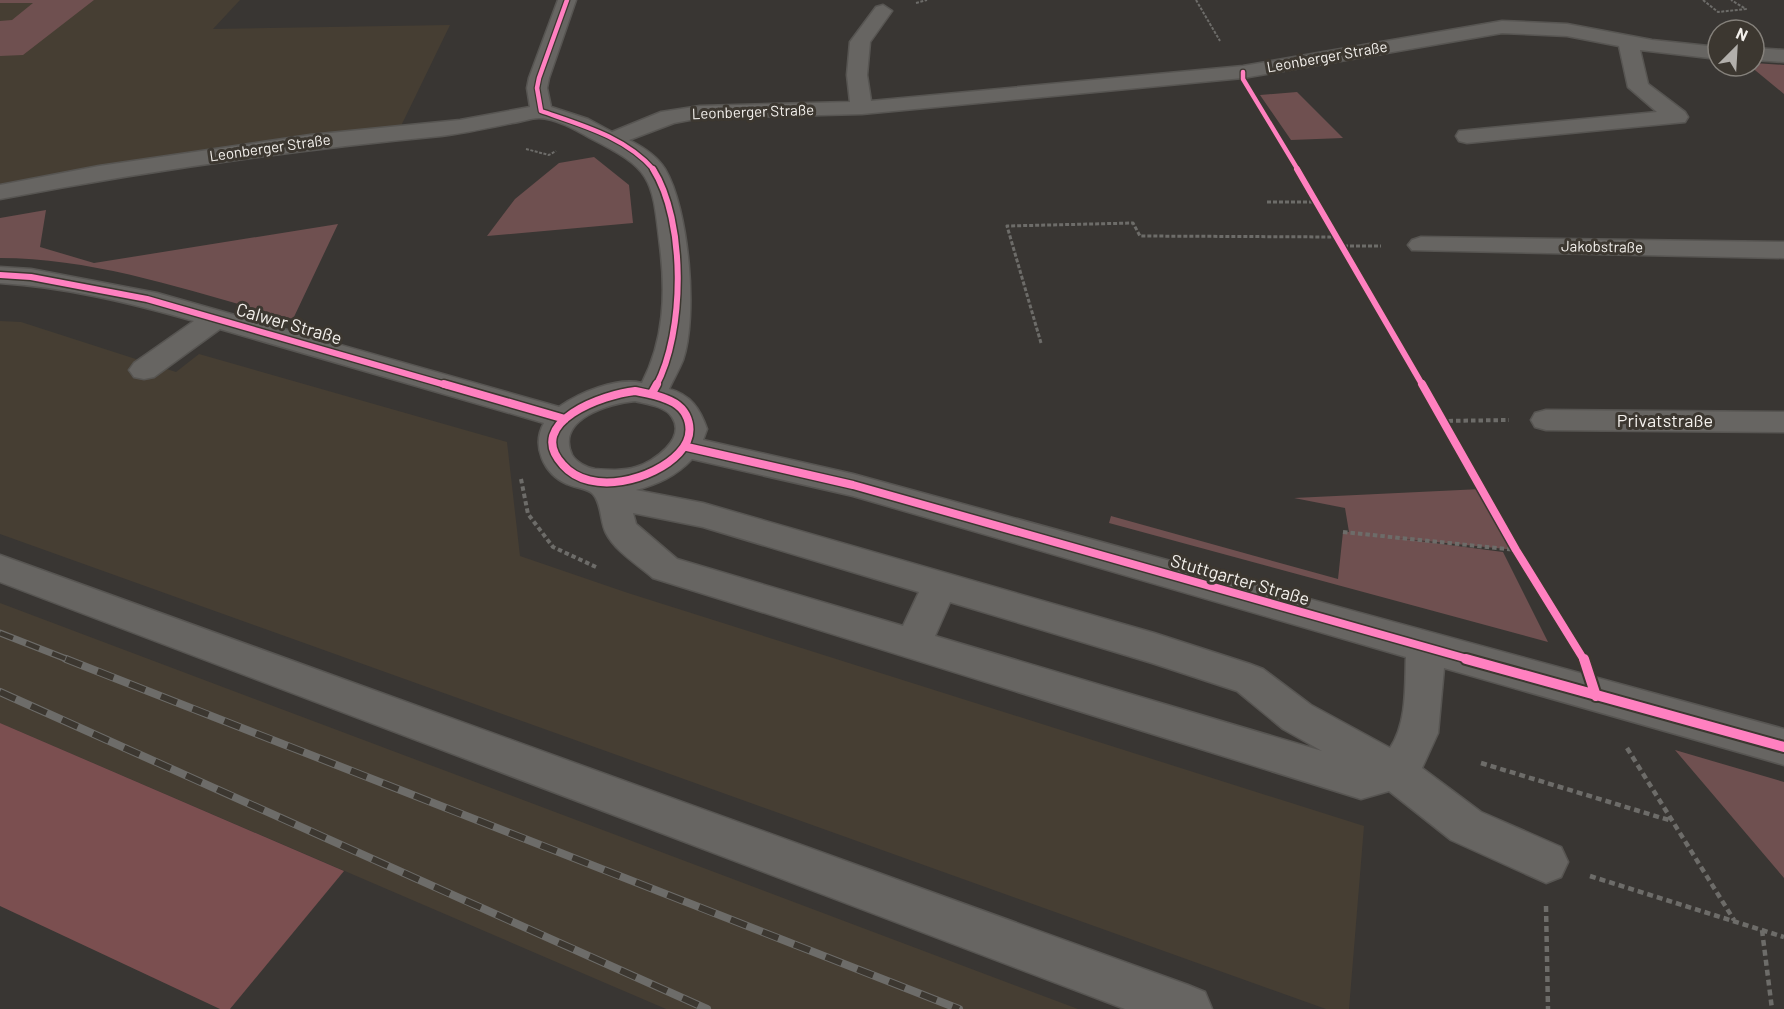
<svg xmlns="http://www.w3.org/2000/svg" width="1784" height="1009" viewBox="0 0 1784 1009" font-family="Barlow,sans-serif">
  <style>
    .built { fill: #463e33 }
    .green { fill: #6f5050 }
    .forest { fill: #7b4f50 }
    .lines { fill: none; stroke-linecap: round; stroke-linejoin: round }
    .minor-casing { stroke: #575552; stroke-width: 3 }
    .path-far3 { stroke: #6d6c69; stroke-width: 2; stroke-dasharray: 3 1.5; stroke-linecap: butt }
    .path-far2 { stroke: #6d6c69; stroke-width: 3; stroke-dasharray: 4 2; stroke-linecap: butt }
    .path-far1 { stroke: #6d6c69; stroke-width: 4; stroke-dasharray: 4.5 3; stroke-linecap: butt }
    .path { stroke: #6d6c69; stroke-width: 4.5; stroke-dasharray: 6 4; stroke-linecap: butt }
    .minor { fill: #676562; fill-rule: evenodd }
    .rail-far1-casing { stroke: #6d6c69; stroke-width: 7 }
    .rail-casing { stroke: #6d6c69; stroke-width: 8 }
    .rail-far1 { stroke: #3c3730; stroke-width: 4.5; stroke-dasharray: 14; stroke-linecap: butt }
    .rail { stroke: #3c3730; stroke-width: 6; stroke-dasharray: 17; stroke-linecap: butt }
    .cycleway-far3-casing { stroke: #3c3730; stroke-width: 7 }
    .cycleway-far2-casing { stroke: #3c3730; stroke-width: 9 }
    .cycleway-far1-casing { stroke: #3c3730; stroke-width: 11 }
    .cycleway-casing { stroke: #3c3730; stroke-width: 14 }
    .cycleway-far3 { stroke: #ff80c0; stroke-width: 4.5 }
    .cycleway-far2 { stroke: #ff80c0; stroke-width: 6 }
    .cycleway-far1 { stroke: #ff80c0; stroke-width: 8 }
    .cycleway { stroke: #ff80c0; stroke-width: 10 }
    .labels { text-anchor: middle; stroke-width: 6; stroke-linejoin: round; paint-order: stroke }
    .far-street-label { font-size: 15px; fill: #f3f0ec; stroke: #3c3730 }
    .street-label { font-size: 18px; fill: #f3f0ec; stroke: #3c3730 }
  </style>
  <rect width="100%" height="100%" fill="#393633"/>
  <path class="built" d="M0 0H240L213 29 450 25 400 128 0 186Z
    M0 321 21 322 176 372 199 354 507 442 520 556 628 593 1364 826 1349 1009H1326L0 534Z
    M0 603 1078 1009H666L0 723Z"/>
  <path class="green" d="M0 0H94L23 55 0 56V21L12 20 33 3H0Z
    M1754 63 1784 65V94L1750 66H1754Z
    M1297 92 1343 138 1291 140 1260 95Z
    M594 157 629 185 633 223 487 236 515 199 559 163Z
    M46 210 40 247 94 263 338 224 293 319C197 294 100 258 0 258V218Z
    M1481 489 1516 550 1396 538 1503 552 1548 642 1109 523 1111 516 1338 579 1343 532H1349L1345 508 1294 498Z
    M1675 750 1784 782V878Z"/>
  <path class="forest" d="M0 723 344 871 230 1009H220L0 906Z"/>
  <g class="lines">
    <g class="minor-casing">
      <path id="minor" d="M558 0H576L549 78 547 88 551 107 588 119 612 132 661 112 700 106 850 102 847 75 850 42 876 7 883 5 892 11 870 42 867 75 871 101 1243 66 1502 21 1567 24 1652 40 1718 47V59L1640 50 1648 84 1685 112 1688 117 1685 122 1467 143 1459 141 1456 136 1459 131 1657 112 1628 87 1619 46 1567 36 1502 33 1243 78 862 114 700 118 674 123 629 140C643 147 657 156 665 169 689 209 698 316 683 360 679 370 673 380 669 389 691 395 700 409 707 429L703 440 853 474 1784 729V765L1444 668 1438 733 1422 768 1481 812 1561 847 1568 862 1561 877 1546 883 1451 840 1389 791 1361 799 653 578C638 565 615 551 606 533 600 522 602 504 593 494 588 488 575 488 567 484 544 474 531 446 544 423L220 329 154 377 144 379 134 377 129 370 134 363 194 321C131 303 65 287 0 283V267L31 269 157 293 559 407C580 392 617 377 642 383 664 340 666 294 660 246 652 177 653 170 590 138 576 130 555 118 539 118 531 118 521 122 512 123 488 128 465 133 441 136 293 150 146 171 0 199V185L99 166 310 135 460 120 530 107 527 88 529 78ZM635 401C647 404 665 406 672 417 687 439 653 462 636 467 623 471 609 470 595 469 587 468 576 462 572 455 555 419 610 403 635 401ZM692 459 853 496 1406 657C1405 687 1407 723 1390 748L1311 705 1263 669 1250 664 1154 633 703 503 636 490C658 484 676 476 692 459ZM633 513 703 527 919 592 903 626 677 559 636 524ZM950 602 1152 663 1237 691 1283 729 1322 751 935 636Z
        M1754 48 1784 50V62L1754 60Z
        M1421 237 1784 242V258L1412 250 1408 245 1412 240Z
        M1546 410 1784 412V432L1546 430 1535 427 1531 420 1535 413Z
        M0 555 1188 985 1205 992 1212 1009H1125L0 582Z"/>
    </g>
    <path class="path-far3" d="M1196 0 1220 41
      M1703 0 1718 12 1746 9 1731 0
      M916 3 927 0
      M526 149 549 155 556 151"/>
    <path class="path-far2" d="M1267 202H1317
      M1344 246H1381
      M1041 343 1007 226 1133 223 1140 236 1338 237"/>
    <path class="path-far1" d="M1441 421 1509 420
      M521 479 528 514 553 547 596 567
      M1343 532 1516 550"/>
    <path class="path" d="M1627 748 1734 920
      M1481 763 1672 821
      M1590 876 1784 937
      M1546 906 1548 1009
      M1762 930 1772 1009"/>
    <use href="#minor" class="minor"/>
    <g class="rail-far1-casing">
      <path id="rail-far1" d="M0 633 69 660"/>
    </g>
    <g class="rail-casing">
      <path id="rail" d="M66 659 959 1009
        M0 692 707 1009"/>
    </g>
    <use href="#rail-far1" class="rail-far1"/>
    <use href="#rail" class="rail"/>
    <g class="cycleway-far3-casing">
      <path id="cycleway-far3" d="M567 0 539 78 537 88 541 111C581 125 626 137 654 170
        M1243 72V79L1298 170"/>
    </g>
    <g class="cycleway-far2-casing">
      <path id="cycleway-far2" d="M653 169C686 221 685 332 656 386
        M1297 169 1423 386
        M0 275 31 277 147 299 449 386"/>
    </g>
    <g class="cycleway-far1-casing">
      <path id="cycleway-far1" d="M444 384 565 419
        M1422 384 1516 550 1584 660
        M635 391C645 393 657 395 666 399 691 408 697 434 679 453 654 480 591 497 563 465 523 422 605 394 635 391Z
        M652 393 657 384
        M687 447 853 485 1471 660"/>
    </g>
    <g class="cycleway-casing">
      <path id="cycleway" d="M1466 659 1784 747
        M1584 659 1596 696"/>
    </g>
    <use href="#cycleway-far3" class="cycleway-far3"/>
    <use href="#cycleway-far2" class="cycleway-far2"/>
    <use href="#cycleway-far1" class="cycleway-far1"/>
    <use href="#cycleway" class="cycleway"/>
  </g>
  <g class="labels">
    <g class="far-street-label">
      <text transform="translate(1327 57) rotate(-10)" y="5">Leonberger Straße</text>
      <text transform="translate(753 112) rotate(-2)" y="5">Leonberger Straße</text>
      <text transform="translate(270 148) rotate(-8)" y="5">Leonberger Straße</text>
      <text transform="translate(1602 247) rotate(1)" y="5">Jakobstraße</text>
    </g>
    <g class="street-label">
      <text transform="translate(289 324) rotate(16)" y="6">Calwer Straße</text>
      <text x="1665" y="427">Privatstraße</text>
      <text transform="translate(1240 580) rotate(16)" y="6">Stuttgarter Straße</text>
    </g>
  </g>
  <g transform="translate(1736 48) rotate(24)"><circle r="28" fill="#3c3730" stroke="#85817b" stroke-width="1.5"/>
  <path d="M0-4.5L10 22L0 15L-10 22Z" fill="#b2afab"/>
  <text y="-9" font-size="16" font-weight="bold" text-anchor="middle" fill="#f3f0ec">N</text>
  </g>
</svg>
